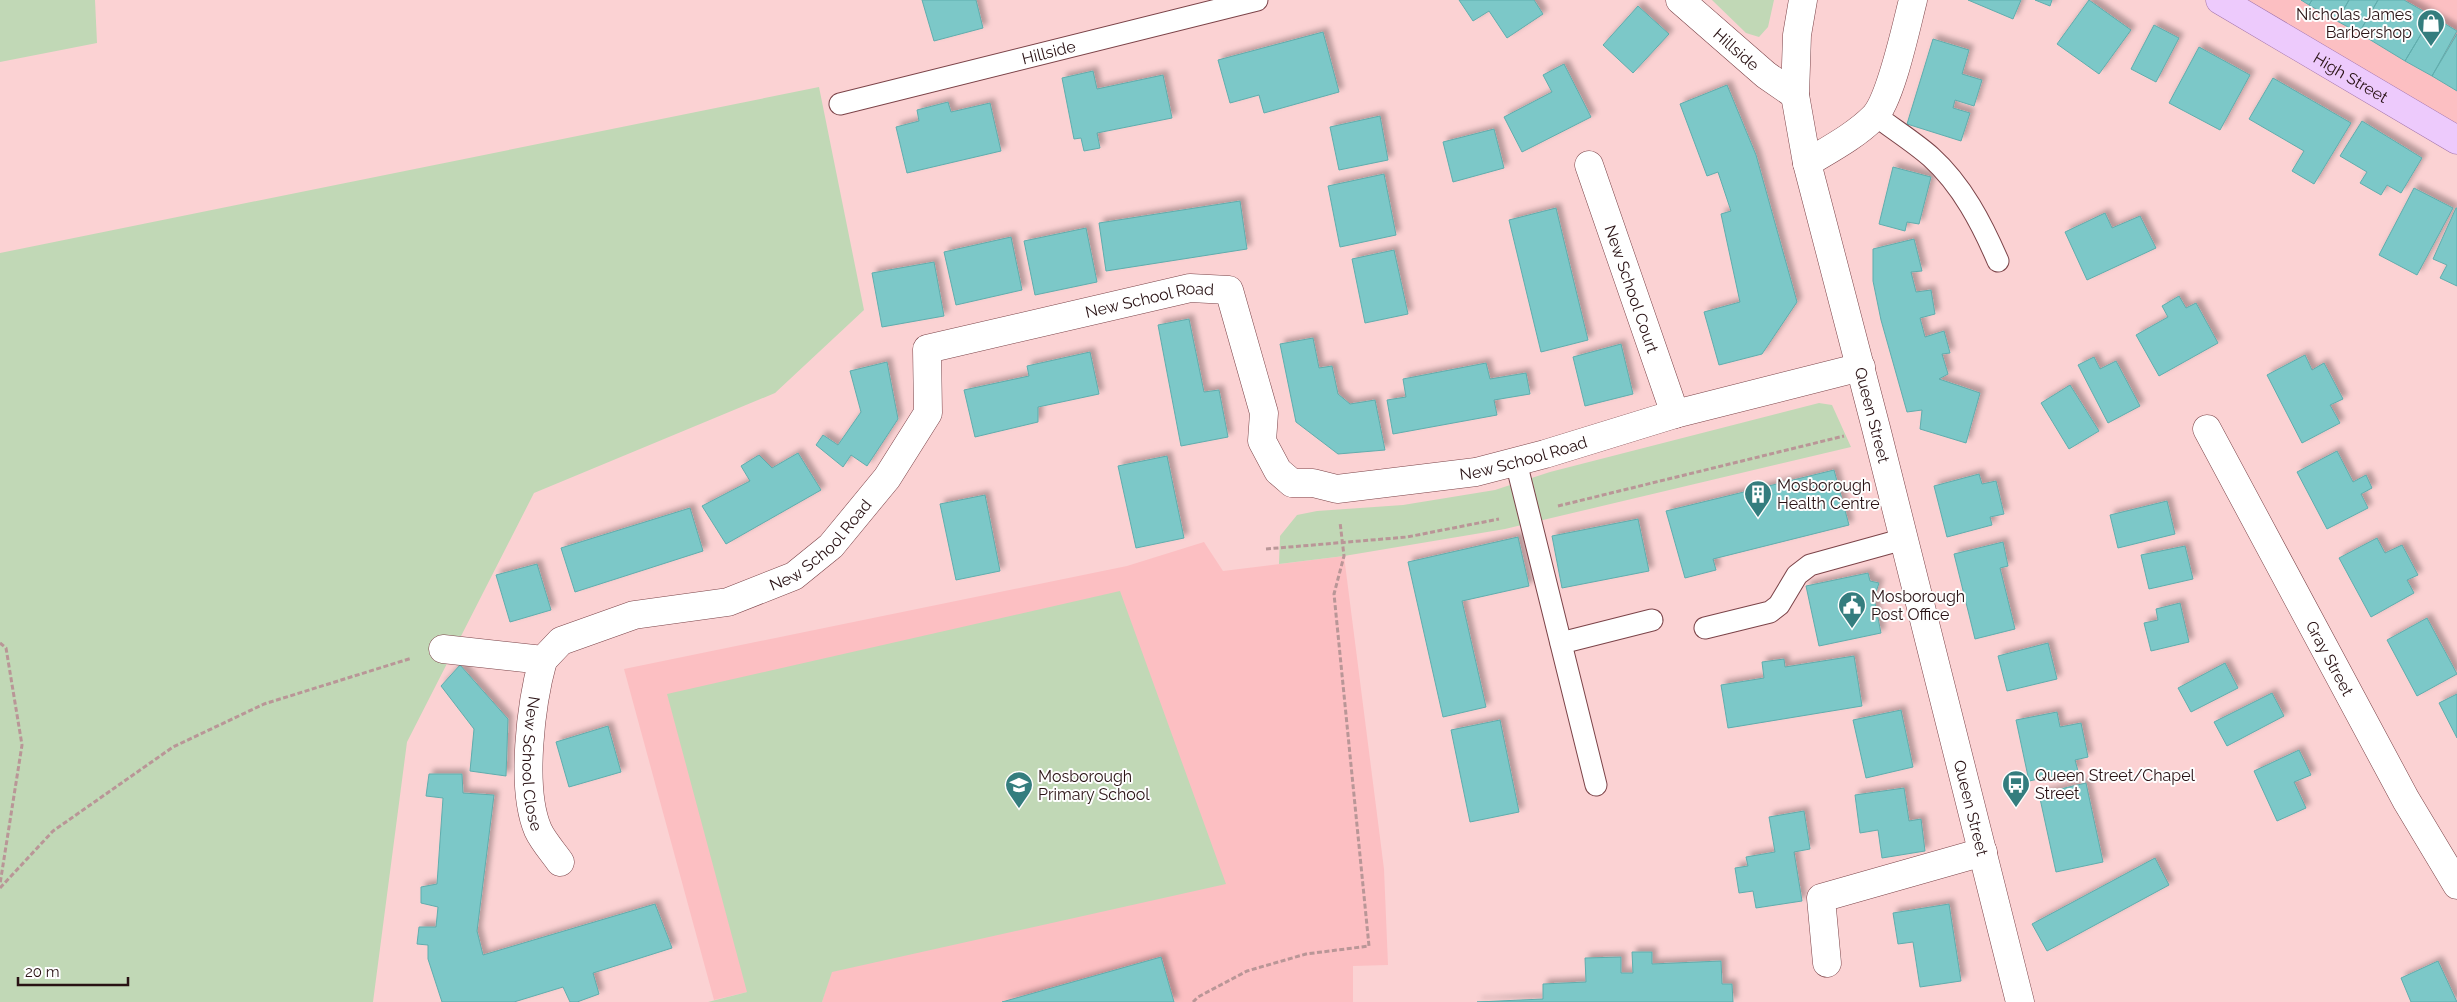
<svg xmlns="http://www.w3.org/2000/svg" width="2457" height="1002" viewBox="0 0 2457 1002" font-family="Raleway,sans-serif">
  <style>
    .built { fill: #fcbfc2 }
    .green { fill: #c1d8b6 }
    .building { fill: #7bc8c8; stroke: #60adad; filter: url(#shadow) }
    .lines { fill: none; stroke-linecap: round; stroke-linejoin: round }
    .lane-casing { stroke: #7b4348; stroke-width: 23 }
    .street-casing { stroke: #7b4348; stroke-width: 29 }
    .primary-casing { stroke: #a173aa; stroke-width: 29 }
    .path { stroke: #b99697; stroke-width: 3; stroke-dasharray: 5 2.5; stroke-linecap: butt }
    .lane { stroke: #fff; stroke-width: 21 }
    .street { stroke: #fff; stroke-width: 28 }
    .primary { stroke: #edcafc; stroke-width: 28 }
    .labels { text-anchor: middle; stroke-width: 4; stroke-linejoin: round; paint-order: stroke }
    .poi-label { font-size: 16px; fill: #291214; stroke: #fefefe; text-anchor: start }
    .street-label { font-size: 16px; fill: #291214; stroke: #fefefe }
  </style>
  <defs>
    <filter id="shadow"><feDropShadow dx="4.5" dy="-4.5" stdDeviation="2.5" flood-color="#0004"/></filter>
  </defs>
  <rect width="100%" height="100%" fill="#fbd2d3"/>
  <path class="built" d="M2220 0H2457V140Z
    M1204 542 1223 571 1344 556 1384 869 1388 965 1353 966V1002H822L831 972 714 1000 624 669 1127 566Z"/>
  <path class="green" d="M0 0H95L97 43 0 62Z
    M1712 0H1774L1768 27 1759 37 1746 33Z
    M819 87 864 310 775 393 534 493 407 742 373 1002H0V253Z
    M1819 403 1832 405 1851 447 1505 529 1344 556 1279 564 1280 536 1297 515 1317 511 1403 505 1495 490 1550 472Z
    M1120 591 1226 884 832 972 822 1002H708L747 992 667 694Z"/>
  <path class="building" d="M922 0H976L983 28 934 41Z
    M1459 0H1534L1543 14 1507 38 1489 11 1473 21Z
    M1968 0H2021L2013 19Z
    M2035 0H2052L2050 6Z
    M2089 0 2131 30 2099 74 2057 44Z
    M2301 0H2312L2309 5Z
    M2312 0H2349L2337 21 2309 5Z
    M2349 0H2378L2359 33 2337 21Z
    M2378 0H2404L2432 16 2405 61 2359 33Z
    M1638 6 1669 34 1633 73 1603 45Z
    M2432 16 2457 31 2432 76 2405 61Z
    M2154 25 2179 38 2156 82 2131 69Z
    M1323 32 1339 92 1264 113 1259 95 1230 103 1218 60Z
    M2457 34V91L2432 76Z
    M1933 39 1969 50 1962 74 1982 80 1974 106 1955 100 1953 108 1970 113 1961 141 1907 124Z
    M2199 47 2250 75 2220 130 2169 103Z
    M1564 64 1591 117 1522 152 1504 117 1552 92 1543 75Z
    M1093 71 1097 89 1163 75 1172 118 1097 133 1100 148 1084 151 1081 138 1074 139 1062 78Z
    M2273 78 2351 123 2314 184 2292 171 2304 151 2249 119Z
    M1727 85 1756 155 1797 302 1762 354 1719 365 1704 312 1740 302 1721 214 1731 211 1718 172 1707 176 1680 104Z
    M948 102 951 112 990 103 1001 151 907 173 896 127 919 121 917 110Z
    M1380 116 1388 160 1339 170 1330 127Z
    M2362 121 2422 158 2401 193 2387 185 2381 195 2360 183 2367 172 2340 156Z
    M1494 129 1504 168 1453 182 1443 142Z
    M1893 167 1931 177 1919 224 1907 222 1905 231 1879 224Z
    M1384 174 1396 235 1340 247 1328 186Z
    M2414 188 2453 208 2417 275 2379 255Z
    M1240 201 1247 249 1106 271 1099 223Z
    M1556 208 1588 340 1541 352 1509 220Z
    M2456 208H2457V286L2440 278 2447 265 2433 259Z
    M2105 213 2112 228 2140 216 2156 248 2087 280 2065 232Z
    M1086 228 1097 282 1035 295 1024 241Z
    M1011 237 1022 290 956 305 944 252Z
    M1914 239 1922 271 1911 272 1916 292 1931 290 1935 314 1920 318 1925 337 1944 331 1950 353 1942 354 1948 374 1939 379 1980 393 1966 443 1920 429 1922 410 1907 412 1881 320 1873 281V249Z
    M1394 250 1408 314 1365 323 1352 259Z
    M934 262 944 316 882 327 872 273Z
    M2179 296 2186 308 2196 303 2218 343 2159 376 2136 335 2168 317 2162 306Z
    M1189 319 1204 392 1219 390 1228 437 1181 446 1158 325Z
    M1313 338 1319 368 1332 366 1338 394 1350 404 1375 400 1385 450 1338 454 1296 422 1280 344Z
    M1621 344 1633 394 1585 406 1573 357Z
    M1090 352 1099 394 1038 407V422L975 437 964 390 1029 376 1027 366Z
    M2305 355 2312 370 2324 363 2343 399 2330 405 2340 423 2302 443 2267 375Z
    M2094 357 2100 369 2116 361 2140 406 2108 423 2078 365Z
    M887 362 898 419 867 466 851 455 843 467 816 445 823 435 838 445 861 412 850 371Z
    M1486 363 1490 379 1526 373 1530 394 1494 400 1497 415 1393 434 1387 400 1406 397 1403 379Z
    M2070 385 2099 431 2069 449 2041 403Z
    M2337 451 2353 482 2366 475 2372 488 2361 494 2368 508 2327 529 2297 472Z
    M798 453 821 490 726 544 702 506 750 481 741 466 759 455 772 468Z
    M1167 456 1184 538 1136 548 1118 466Z
    M1834 470 1849 525 1713 559 1716 570 1685 578 1666 511Z
    M1979 474 1982 484 1996 481 2004 514 1990 517 1992 525 1947 537 1934 486Z
    M985 495 1000 571 956 580 940 504Z
    M2167 501 2175 534 2118 548 2110 515Z
    M690 508 703 551 575 592 561 548Z
    M1638 519 1649 571 1562 588 1552 536Z
    M1518 537 1529 586 1462 601 1486 707 1443 717 1408 562Z
    M2377 538 2385 553 2402 545 2418 575 2407 580 2414 593 2371 617 2339 558Z
    M2003 542 2008 566 2000 568 2015 629 1975 639 1954 554Z
    M2185 546 2193 579 2149 589 2141 555Z
    M537 564 551 610 510 622 496 575Z
    M1868 573 1870 581 1879 583 1874 598 1881 633 1819 646 1806 586Z
    M2180 603 2189 642 2151 651 2144 623 2158 620 2156 609Z
    M2427 618 2457 674 2417 696 2387 640Z
    M2048 643 2057 679 2007 691 1998 656Z
    M1854 656 1862 706 1728 728 1721 685 1764 678 1762 662 1784 659 1785 667Z
    M2225 663 2238 688 2191 712 2178 688Z
    M460 665 508 719 506 776 470 771 474 729 441 686Z
    M2272 693 2284 716 2227 746 2214 722Z
    M2457 694V738L2439 703Z
    M1901 710 1913 767 1866 778 1853 720Z
    M2057 712 2060 727 2081 723 2088 757 2075 760 2078 771 2029 781 2016 720Z
    M1500 720 1519 812 1470 822 1451 730Z
    M608 726 621 772 569 787 556 742Z
    M2299 750 2311 775 2294 782 2306 808 2277 821 2254 771Z
    M429 774H462L463 793 494 795 477 931 483 955 655 904 672 948 593 973 599 994 577 1002H570L563 987 514 1002H442L428 959V945L417 944 419 927H436L438 907 421 903V887L437 884 443 798 426 796Z
    M2086 783 2103 862 2056 872 2039 794Z
    M1904 788 1909 821 1921 819 1925 851 1882 858 1878 830 1860 833 1855 795Z
    M1804 811 1810 849 1794 852 1802 901 1756 908 1753 891 1739 893 1735 868 1748 866 1746 857 1775 852 1769 817Z
    M2155 858 2169 885 2047 951 2032 924Z
    M1949 904 1961 981 1920 987 1913 942 1898 944 1893 913Z
    M1632 952H1652V964L1721 961 1722 984H1732L1733 1002H1477L1543 999V984L1586 982 1585 958 1621 957V973H1633Z
    M1161 957 1174 1002H1002Z
    M2438 961 2457 1002H2411L2401 978Z"/>
  <g class="lines">
    <g class="lane-casing">
      <g id="lane">
        <path id="s1" d="M840 104 1257 0"/>
        <path d="M1875 115C1893 129 1914 142 1931 157 1962 185 1982 224 1998 261"/>
        <path d="M1516 462 1596 785"/>
        <path d="M1705 628 1770 612 1779 605 1797 575 1810 565 1904 539"/>
        <path d="M1561 643 1652 620"/>
      </g>
    </g>
    <g class="street-casing">
      <g id="street">
        <path id="s2" d="M1680 0 1766 75 1795 95"/>
        <path id="s3" d="M1803 0 1797 35 1795 95 1807 163 1876 428 2020 1002"/>
        <path d="M1807 163C1830 149 1855 136 1874 117 1891 99 1906 27 1913 0"/>
        <path id="s4" d="M1589 165 1675 414"/>
        <path id="s5" d="M2207 429 2406 800 2457 885"/>
        <path id="s6" d="M443 649 543 660 561 641 634 615 728 602 794 576 831 546 887 478 928 413 927 349 1190 288 1229 290 1264 413 1262 441 1278 471 1292 483H1313L1337 489 1476 472 1545 454 1675 414 1861 367"/>
        <path id="s7" d="M543 660C531 703 520 788 538 830 543 841 553 852 560 862"/>
        <path d="M1827 963 1821 898 1983 852"/>
      </g>
    </g>
    <g class="primary-casing">
      <g id="primary">
        <path id="s8" d="M2220 0 2457 140"/>
      </g>
    </g>
    <path class="path" d="M1558 506 1844 436
      M1266 549 1407 537 1499 519
      M0 643 6 648 22 745 0 884
      M0 888 53 831 173 747 264 704 412 658
      M1193 1002 1198 997 1247 971 1306 954 1369 946 1334 594 1344 556 1340 522"/>
    <use href="#lane" class="lane"/>
    <use href="#street" class="street"/>
    <use href="#primary" class="primary"/>
  </g>
  <defs>
    <g id="shop-pin" transform="scale(1.4375)"><path d="M0 17L-7.5 6A9.5 9.5 0 1 1 7.5 6Z" fill="#347d7e" stroke="#fefefe"/><path d="M-5-2.5h2.3a2.7 3.5 0 0 1 5.4 0H5L5.5 6h-11ZM-1.5-2.5h3a1.5 2.3 0 0 0-3 0Z" fill="#fff"/></g>
    <g id="building-pin" transform="scale(1.4375)"><path d="M0 17L-7.5 6A9.5 9.5 0 1 1 7.5 6Z" fill="#347d7e" stroke="#fefefe"/><path d="M-4-6H4V6H1V3H-1V6H-4ZM-2.5-4.3h1.7v1.8h-1.7ZM.8-4.3h1.7v1.8H.8ZM-2.5-1h1.7V.8h-1.7ZM.8-1h1.7V.8H.8Z" fill="#fff"/></g>
    <g id="civic-pin" transform="scale(1.4375)"><path d="M0 17L-7.5 6A9.5 9.5 0 1 1 7.5 6Z" fill="#347d7e" stroke="#fefefe"/><path d="M-.6-6.5H3V-4.5H.6V-3L4-1V1h2V6H-6V1h2V-1L-.6-3ZM-1.2 2.5V6h2.4V2.5Z" fill="#fff"/></g>
    <g id="bus-pin" transform="scale(1.4375)"><path d="M0 17L-7.5 6A9.5 9.5 0 1 1 7.5 6Z" fill="#347d7e" stroke="#fefefe"/><path d="M-5-6H5V4H4V6H2V4H-2V6H-4V4H-5ZM-3.5-4V0h7V-4ZM-3.5 1.2v1.5H-2V1.2ZM2 1.2v1.5H3.5V1.2Z" fill="#fff"/></g>
    <g id="school-pin" transform="scale(1.4375)"><path d="M0 17L-7.5 6A9.5 9.5 0 1 1 7.5 6Z" fill="#347d7e" stroke="#fefefe"/><path d="M0-5L7-2L0 1L-7-2ZM-4 1L0 2.5L4 1V4Q0 6-4 4Z" fill="#fff"/></g>
  </defs>
  <g fill-rule="evenodd">
    <use href="#shop-pin" x="2431" y="23"/>
    <use href="#building-pin" x="1758" y="494"/>
    <use href="#civic-pin" x="1852" y="605"/>
    <use href="#bus-pin" x="2016" y="784"/>
    <use href="#school-pin" x="1019" y="785"/>
  </g>
  <g class="labels">
    <g class="poi-label">
      <text x="2412" y="20" text-anchor="end">Nicholas James<tspan x="2412" dy="18">Barbershop</tspan></text>
      <text x="1777" y="491">Mosborough<tspan x="1777" dy="18">Health Centre</tspan></text>
      <text x="1871" y="602">Mosborough<tspan x="1871" dy="18">Post Office</tspan></text>
      <text x="2035" y="781">Queen Street/Chapel<tspan x="2035" dy="18">Street</tspan></text>
      <text x="1038" y="782">Mosborough<tspan x="1038" dy="18">Primary School</tspan></text>
    </g>
    <g class="street-label">
      <text dy="6" stroke="none"><textPath href="#s2" startOffset="75">Hillside</textPath></text>
      <text dy="6" stroke="none"><textPath href="#s1" startOffset="215">Hillside</textPath></text>
      <text dy="6" stroke="none"><textPath href="#s8" startOffset="152">High Street</textPath></text>
      <text dy="6" stroke="none"><textPath href="#s4" startOffset="131">New School Court</textPath></text>
      <text dy="6" stroke="none"><textPath href="#s6" startOffset="875">New School Road</textPath></text>
      <text dy="6" stroke="none"><textPath href="#s3" startOffset="425">Queen Street</textPath></text>
      <text dy="6" stroke="none"><textPath href="#s6" startOffset="1399">New School Road</textPath></text>
      <text dy="6" stroke="none"><textPath href="#s6" startOffset="410">New School Road</textPath></text>
      <text dy="6" stroke="none"><textPath href="#s5" startOffset="260">Gray Street</textPath></text>
      <text dy="6" stroke="none"><textPath href="#s7" startOffset="105">New School Close</textPath></text>
      <text dy="6" stroke="none"><textPath href="#s3" startOffset="830">Queen Street</textPath></text>
    </g>
  </g>
  <path d="M18 977v8h110v-8" fill="none" stroke="#291214" stroke-width="2.5"/>
  <text x="25" y="977" font-size="15" fill="#291214" stroke="#fefefe" stroke-width="4" paint-order="stroke">20 m</text>
</svg>
